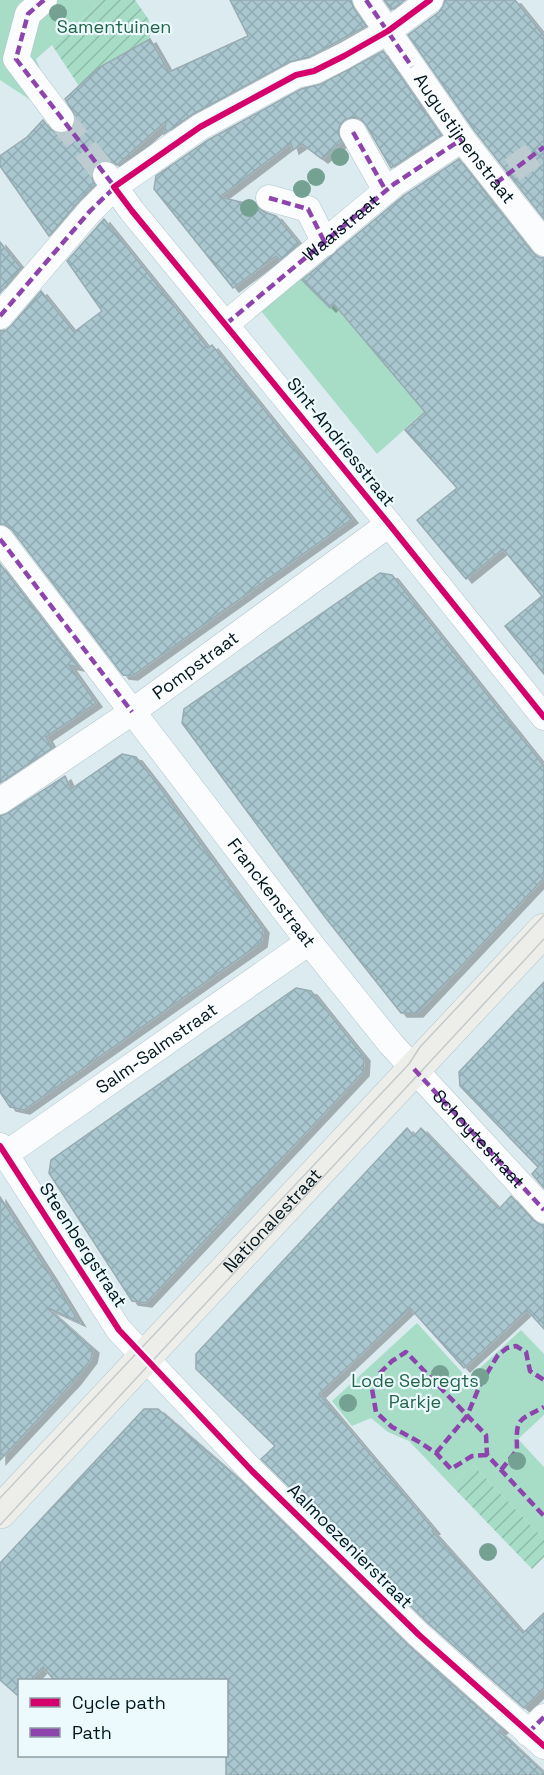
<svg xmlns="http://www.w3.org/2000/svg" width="544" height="1775" viewBox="0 0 544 1775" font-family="'Space Grotesk',sans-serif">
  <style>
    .green { fill: #a7dcc6 }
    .garden { fill: url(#garden-furrows) }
    .building { fill: url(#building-cross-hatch); stroke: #97abb1; stroke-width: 1.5; filter: url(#shadow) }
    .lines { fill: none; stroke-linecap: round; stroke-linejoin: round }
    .street-tunnel { stroke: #bbcbd0; stroke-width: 26; stroke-dasharray: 26 13; stroke-linecap: butt }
    .street-casing { stroke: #b1c5cc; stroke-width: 27 }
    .secondary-casing { stroke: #b1c5cc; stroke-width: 34 }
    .street { stroke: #fafcfd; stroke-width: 26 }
    .secondary { stroke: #edeeea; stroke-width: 33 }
    .tram { stroke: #c4cacb; stroke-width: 1.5 }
    .quiet { stroke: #8e44ad; stroke-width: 4.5; stroke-dasharray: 9 4.5; stroke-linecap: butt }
    .cycleway-casing { stroke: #ecfafe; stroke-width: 10 }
    .cycleway { stroke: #d6006c; stroke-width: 6 }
    .tree { fill: #75a192 }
    .labels { text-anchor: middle; stroke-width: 4.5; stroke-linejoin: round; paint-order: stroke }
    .park-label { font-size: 18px; fill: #216546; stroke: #ecfafe }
    .street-label { font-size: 18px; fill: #00161e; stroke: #ecfafe }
  </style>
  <defs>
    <pattern id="garden-furrows" width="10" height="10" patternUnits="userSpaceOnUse" patternTransform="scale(1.5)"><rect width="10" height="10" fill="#a7dcc6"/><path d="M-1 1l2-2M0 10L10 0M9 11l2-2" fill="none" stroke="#8ebcaa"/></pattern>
    <pattern id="building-cross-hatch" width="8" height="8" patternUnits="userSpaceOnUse" patternTransform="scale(1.5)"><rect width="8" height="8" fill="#aac7d0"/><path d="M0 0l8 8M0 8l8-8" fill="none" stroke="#90aab2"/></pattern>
    <filter id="shadow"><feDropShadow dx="6" dy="4" stdDeviation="0" flood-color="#0004"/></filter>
  </defs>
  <rect width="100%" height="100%" fill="#dcebf0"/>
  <path class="green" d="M0 0H103L36 59 47 86 32 101 0 80Z
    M299 264 425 411 377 454 253 301Z
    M417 1323 468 1379 521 1330 544 1354V1415L518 1439 544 1467V1539L473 1465 451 1485 409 1441 388 1432 371 1418 352 1426 332 1401Z"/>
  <path class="garden" d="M103 0H135L149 20 150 39 99 67 79 86 52 45Z
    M473 1465 544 1539V1557L532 1569 451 1485Z"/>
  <path class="building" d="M230 0H351L354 9 366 26 309 57 289 62 193 114 164 134 166 121 117 165 112 161 105 160 98 163 93 168 91 176 95 185 84 195 49 236 0 166V156L27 137 43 120 49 128 56 133 63 134 70 131 75 124 76 117 65 99 98 68 150 39 169 72 248 36Z
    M384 0H405L391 10Z
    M445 0H515L544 36V219L474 130 408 35 439 12 443 6Z
    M383 51 441 135 391 168 366 125 361 119 354 117 346 119 340 124 338 132 342 142 322 159 302 144 293 150 291 143 220 197 257 206 264 212 276 216 299 244 280 260 276 256 233 288 154 189 156 176 208 140 301 89 321 84Z
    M459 159 532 252 538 257 544 258V674L505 626 542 596 503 549 466 579 417 520 457 488 405 430 425 412 334 304 330 308 302 280 403 196Z
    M104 219 208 348 212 345 352 519 132 676 123 675 12 530 6 525 0 524V331L6 330 11 326 41 291 74 332 102 311 67 261Z
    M0 242 21 268 0 293Z
    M0 564 79 667 69 665 96 703 46 737 52 748 0 783Z
    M380 573 392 575 544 766V878L417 1013H401L325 917 182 723 184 709Z
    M122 754 136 757 158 785 263 929 261 943 24 1110 10 1107 0 1092V816L8 813 65 776 71 789Z
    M544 982V1188L532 1174 538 1167 460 1086 459 1072Z
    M296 988 311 991 364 1057 363 1072 146 1303 132 1301 49 1173 51 1160Z
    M407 1128 414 1136 421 1128 499 1209 511 1196 533 1220 539 1224 544 1225V1329L527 1310 464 1368 410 1308 319 1394 434 1530 432 1531 523 1633 544 1613V1688L524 1708 429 1624 263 1461 261 1459 275 1446 196 1369V1354Z
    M0 1197 51 1276 79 1322 46 1307 93 1349 91 1359 75 1380 0 1460Z
    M144 1409H158L240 1480 409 1646 502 1729 499 1731 544 1773V1775H226V1680H54L43 1667 31 1680H20V1692L17 1695 0 1680V1563Z"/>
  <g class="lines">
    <path class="street-tunnel" d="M61 119 106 175
      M512 170 544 147"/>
    <g class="street-casing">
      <g id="street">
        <path d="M44 0 28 14 16 59 61 119"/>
        <path id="s1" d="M366 0 462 139 544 243"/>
        <path d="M353 132 386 191"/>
        <path d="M106 175 132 211 389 524 544 717"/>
        <path d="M269 198 308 209 325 243"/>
        <path d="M0 316 90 211 114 187 200 127 296 75 314 71 344 56 388 31 430 0"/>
        <path id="s2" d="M226 324 394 184 462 139"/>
        <path id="s3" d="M0 539 309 942 391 1044 544 1210"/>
        <path id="s4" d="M0 801 132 712 389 524"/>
        <path d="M0 1146 119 1330 252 1471 419 1635 544 1746"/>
        <path id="s5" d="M6 1154 309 942"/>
        <path d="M528 1733 544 1717"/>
      </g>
    </g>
    <g class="secondary-casing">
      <g id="secondary">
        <path id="s6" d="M0 1512 544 930"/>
      </g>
    </g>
    <use href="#street" class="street"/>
    <use href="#secondary" class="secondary"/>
    <path class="tram" d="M0 1498 409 1064 420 1047 544 915
      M0 1525 544 939"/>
    <path class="quiet" d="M44 0 28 14 16 59 117 190
      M366 0 412 67
      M353 132 386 191
      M496 183 544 147
      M269 198 308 209 325 243
      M0 316 90 211 117 185
      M226 324 394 184 462 139
      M0 539 132 712
      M414 1069 544 1210
      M436 1453 467 1416 480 1385 498 1355 507 1348 516 1346 526 1352 530 1371 544 1380
      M487 1455 472 1456 451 1469 436 1453 421 1443 392 1427 376 1412 372 1389 379 1374 392 1361 406 1352 486 1435 487 1455 544 1516
      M501 1470 517 1450C516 1418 517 1421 544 1407
      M528 1733 544 1717"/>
    <g class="cycleway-casing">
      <path id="cycleway" d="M430 0 388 31 344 56 314 71 296 75 200 127 114 187 132 211 389 524 544 717
        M0 1146 119 1330 252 1471 419 1635 544 1746"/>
    </g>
    <use href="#cycleway" class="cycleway"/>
  </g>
  <g class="tree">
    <circle cx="58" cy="13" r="9"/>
    <circle cx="340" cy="157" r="9"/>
    <circle cx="316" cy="177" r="9"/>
    <circle cx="302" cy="189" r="9"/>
    <circle cx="249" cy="208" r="9"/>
    <circle cx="440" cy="1374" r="9"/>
    <circle cx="480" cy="1377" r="9"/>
    <circle cx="348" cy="1403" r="9"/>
    <circle cx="517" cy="1461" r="9"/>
    <circle cx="488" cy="1552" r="9"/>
  </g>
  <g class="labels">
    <g class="park-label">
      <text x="114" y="33">Samentuinen</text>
      <text x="415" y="1387">Lode Sebregts<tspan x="415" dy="21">Parkje</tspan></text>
    </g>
    <g class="street-label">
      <text dy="6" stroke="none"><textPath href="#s1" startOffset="170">Augustijnenstraat</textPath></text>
      <text dy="6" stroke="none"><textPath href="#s2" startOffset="150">Waaistraat</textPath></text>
      <text transform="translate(341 442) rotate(51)" y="6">Sint-Andriesstraat</text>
      <text dy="6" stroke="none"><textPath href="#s4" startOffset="238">Pompstraat</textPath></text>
      <text dy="6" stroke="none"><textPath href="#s3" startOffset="446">Franckenstraat</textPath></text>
      <text dy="6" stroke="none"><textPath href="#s5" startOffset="184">Salm-Salmstraat</textPath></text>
      <text dy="6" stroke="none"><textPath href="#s3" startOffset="768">Schoytestraat</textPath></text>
      <text dy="6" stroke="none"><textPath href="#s6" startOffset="399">Nationalestraat</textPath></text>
      <text transform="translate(83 1245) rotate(57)" y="6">Steenbergstraat</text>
      <text transform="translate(350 1546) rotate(45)" y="6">Aalmoezenierstraat</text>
    </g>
  </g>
  <rect x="18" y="1679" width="210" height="78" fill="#ecfafe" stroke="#8e9fa4" stroke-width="1.5"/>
  <rect x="30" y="1698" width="30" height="9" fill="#d6006c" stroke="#8e9fa4" stroke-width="1.5"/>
  <text x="72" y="1709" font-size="18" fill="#00161e">Cycle path</text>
  <rect x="30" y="1728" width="30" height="9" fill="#8e44ad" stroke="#8e9fa4" stroke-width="1.5"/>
  <text x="72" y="1739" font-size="18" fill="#00161e">Path</text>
</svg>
